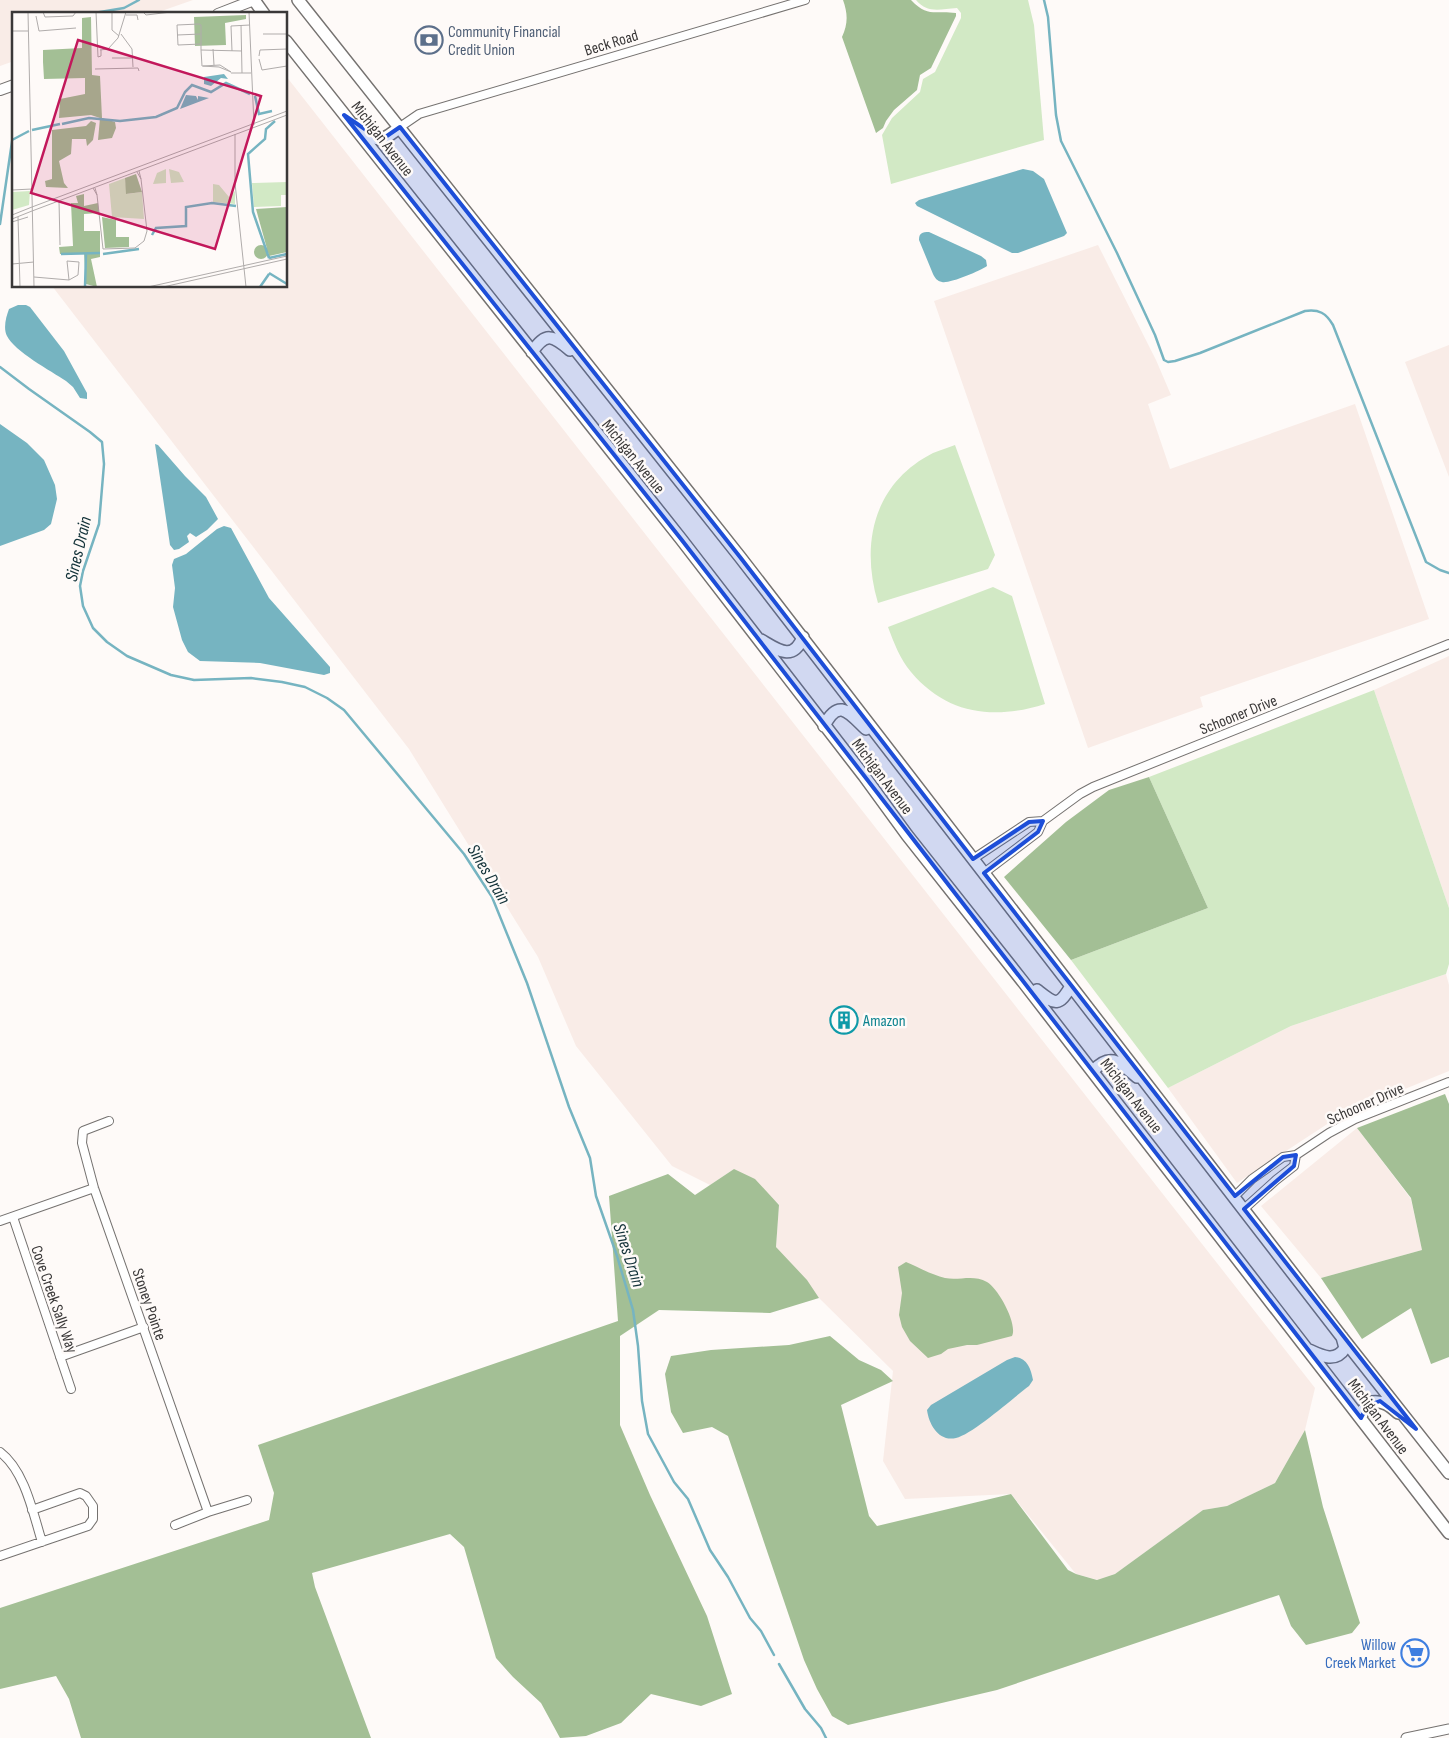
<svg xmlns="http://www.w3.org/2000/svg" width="1449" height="1738" viewBox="0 0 1449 1738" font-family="'Sofia Sans Condensed',sans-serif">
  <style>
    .built { fill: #f9ece7 }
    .green { fill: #d2e9c5 }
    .forest { fill: #a3bf95 }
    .water { fill: #76b4c1 }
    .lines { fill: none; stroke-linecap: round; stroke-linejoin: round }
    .stream { stroke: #76b4c1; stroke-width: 2.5 }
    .minor-casing { stroke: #757270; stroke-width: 10 }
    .tertiary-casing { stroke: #757270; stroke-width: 11 }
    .secondary-casing { stroke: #757270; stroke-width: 12 }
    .primary-casing { stroke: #757270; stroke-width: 14 }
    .minor { stroke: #fff; stroke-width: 8 }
    .tertiary { stroke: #fff; stroke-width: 9 }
    .secondary { stroke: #fff; stroke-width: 10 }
    .primary { stroke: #fff; stroke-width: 11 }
    .marked { fill: #1d4ed8; fill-opacity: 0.2; stroke: #1d4ed8; stroke-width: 4; stroke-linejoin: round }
    .labels { text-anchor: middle; stroke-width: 5; stroke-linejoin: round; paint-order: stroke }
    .service-label { font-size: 16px; fill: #4e5e75; stroke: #fefaf8; text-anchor: start }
    .street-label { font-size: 16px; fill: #3a3838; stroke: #fefaf8 }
    .culture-label { font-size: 16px; fill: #0d838f; stroke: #fefaf8; text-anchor: start }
    .shop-label { font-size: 16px; fill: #366cbe; stroke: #fefaf8; text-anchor: end }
    .water-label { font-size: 18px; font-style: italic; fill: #123138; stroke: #fefaf8 }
    .inset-river { fill: none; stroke: #76b4c1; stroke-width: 2.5 }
    .inset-road { fill: none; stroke: #b0acab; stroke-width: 1 }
    .view { fill: #c2185b; fill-opacity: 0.15; stroke: #c2185b; stroke-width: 2.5 }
    .inset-edge { fill: none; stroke: #3a3838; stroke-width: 2.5 }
  </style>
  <rect width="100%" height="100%" fill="#fefaf8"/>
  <path class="built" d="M0 0H193L153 14H14V61L0 66Z
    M286 76 1315 1388 1305 1430 1275 1483 1227 1506 1203 1510 1115 1574 1098 1580 1076 1574 1011 1494 905 1499 883 1461 893 1371 819 1298 776 1247 779 1204 734 1169 710 1185 672 1166 576 1046 538 957 409 749 52 286H286Z
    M1098 245 1156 360 1171 395 1148 404 1170 469 1355 404 1429 619 1200 697 1203 707 1088 748 934 301Z
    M1449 345V477L1405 362Z
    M1449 656V908L1374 690Z
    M1446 974 1449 985V1071L1341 1115 1237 1183 1168 1088 1291 1026Z
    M1357 1128 1411 1199 1422 1250 1321 1278 1261 1206Z"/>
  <path class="green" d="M916 0H1028L1034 25 1044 140 891 184 882 135 892 118 920 92 923 79 935 72 961 18V13L957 8C940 9 928 14 916 0Z
    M955 445 995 555 988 569 878 603C860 543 874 483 933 453 940 450 948 448 955 445Z
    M993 587 1012 596 1045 704C995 720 947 715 911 672 900 659 894 643 888 627Z
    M1374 690 1449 908V964L1446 974 1291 1026 1168 1088 1071 960 1208 908 1149 777Z"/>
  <path class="forest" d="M843 0H911C928 18 934 10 956 13V16L931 68 920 75 917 90 894 110 886 121 883 128 876 133 842 37C848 24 848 14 843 0Z
    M1149 777 1208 908 1071 960 1004 877 1066 822 1109 790Z
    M1445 1094 1449 1104V1357L1431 1364 1411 1308 1362 1339 1321 1278 1422 1250 1411 1198 1357 1128Z
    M734 1169 755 1179 779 1205 776 1247 807 1280 819 1298 770 1313 659 1310 620 1336V1425L650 1495 707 1616 732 1694 701 1706 651 1694 621 1723 586 1736 560 1738 541 1703 513 1677 496 1658 464 1547 450 1534 312 1573 315 1587 371 1738H81L69 1699 56 1676 0 1689V1608L269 1520 274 1493 258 1445 618 1321 609 1196 668 1174 695 1195Z
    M906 1262C918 1267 932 1275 945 1278 959 1281 973 1274 987 1282 998 1288 1018 1324 1012 1336L977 1345H967L948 1349 941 1354 928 1358 910 1341 902 1327 899 1315 902 1293 898 1267Z
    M830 1336 859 1360 881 1370 893 1381 841 1405 869 1516 877 1526 1011 1494 1068 1570 1076 1574 1097 1580 1115 1574 1203 1510 1227 1506 1275 1483 1305 1430 1323 1507 1360 1623 1352 1633 1306 1645 1291 1626 1279 1595 997 1690 848 1725 832 1716 817 1689 804 1660 728 1436 712 1427 683 1433 671 1412 665 1374 671 1356 711 1350 789 1345Z"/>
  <path class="water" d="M1023 169 1033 171 1044 179 1067 233 1064 236 1018 253H1012L917 206 915 203 919 200Z
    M929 232 981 256 986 260 987 266C980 271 949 284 942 282 937 281 935 278 933 274L919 240C919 233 922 232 929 232Z
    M18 305H26L30 307 64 351 87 393V399L80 398 73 387 66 381C51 371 14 351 7 336 3 328 6 317 9 309Z
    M0 424 27 443 44 460 55 485 57 499 51 524 44 530 0 546Z
    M155 444 158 445 185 476 206 497 218 519 207 530 196 537 190 533 187 536 189 542 179 549 174 550 170 545Z
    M224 526 231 528 269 598 330 667V673L324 675 260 663 200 661 188 652 182 640 173 607 175 588 172 565 174 559 186 554 217 529Z
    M1015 1357C1027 1358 1031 1369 1033 1380L1029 1386C1013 1398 973 1434 956 1438 939 1442 929 1425 927 1410L931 1405 1007 1360Z"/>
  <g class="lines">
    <path class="stream" d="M1044 0 1048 17 1056 115 1061 141 1117 253 1155 335 1164 360 1168 362 1175 361 1200 353 1305 311C1319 309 1326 313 1333 325L1426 562 1440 570 1449 573
      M88 14 124 8 139 0
      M0 224 14 128
      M0 367 29 389 90 432 102 442 104 464 99 524 83 571 80 586 83 606 93 628 107 642 127 656 171 675 194 680 251 678 282 682 305 687 327 698 344 710 464 854 492 897 527 983 569 1107 590 1158 596 1196 617 1256 633 1310 638 1346 642 1401 648 1434 674 1482 688 1499 710 1550 728 1577 750 1618 761 1631 774 1655
      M779 1664 805 1709 821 1728 826 1738"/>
    <g class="minor-casing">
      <path id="minor" d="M400 127 419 114 805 0
        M1043 821 1080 794 1093 787 1449 644
        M973 859 1029 822 1043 821 1038 832 984 873
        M109 1121 83 1131 82 1143 94 1188 208 1512
        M1296 1155 1329 1133 1355 1119 1449 1082
        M1235 1196 1252 1179 1283 1157 1296 1155 1294 1166 1276 1180 1244 1209
        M13 1217 71 1389
        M0 1221 94 1188
        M60 1357 144 1327
        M0 1452C25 1471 33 1513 42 1542
        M175 1525 208 1512 247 1500
        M0 1556 88 1526 93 1519V1506L86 1496 80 1493 32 1510"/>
    </g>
    <g class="tertiary-casing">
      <path id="tertiary" d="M1406 1738 1449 1729"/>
    </g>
    <g class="secondary-casing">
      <path id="secondary" d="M218 14 254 0
        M0 90 14 85"/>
    </g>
    <g class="primary-casing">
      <path id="primary" d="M254 0 264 14
        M298 0 740 557 1341 1336 1449 1473
        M286 41 681 539 864 776 907 835 1024 983 1449 1533
        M357 125C378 141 378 145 400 127
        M532 352C546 332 552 335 570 350
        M761 640C778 650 793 662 803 637
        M824 726C839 697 849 713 866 729
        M1037 990C1055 1004 1058 1008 1071 986
        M1093 1071C1111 1051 1121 1064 1137 1077
        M1307 1349C1320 1355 1335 1364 1345 1348L1342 1337
        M1361 1418 1363 1410 1372 1402C1384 1401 1389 1405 1398 1413"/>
    </g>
    <use href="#minor" class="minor"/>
    <use href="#tertiary" class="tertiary"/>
    <use href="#secondary" class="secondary"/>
    <use href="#primary" class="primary"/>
  </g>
  <path class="marked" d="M344 115 381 140 400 127 740 557 973 859 1029 822 1043 821 1038 832 984 873 1235 1196 1283 1157 1296 1155 1294 1166 1244 1209 1416 1429 1380 1401 1367 1406 1361 1418 681 539Z"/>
  <defs>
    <g id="bank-ring" transform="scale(1.4375)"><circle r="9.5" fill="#fefaf8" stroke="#5c6f8a" stroke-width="1.5"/><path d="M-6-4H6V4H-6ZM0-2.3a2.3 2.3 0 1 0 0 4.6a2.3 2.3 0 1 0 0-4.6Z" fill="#5c6f8a"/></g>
    <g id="building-ring" transform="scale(1.4375)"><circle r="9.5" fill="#fefaf8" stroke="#0f9aa8" stroke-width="1.5"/><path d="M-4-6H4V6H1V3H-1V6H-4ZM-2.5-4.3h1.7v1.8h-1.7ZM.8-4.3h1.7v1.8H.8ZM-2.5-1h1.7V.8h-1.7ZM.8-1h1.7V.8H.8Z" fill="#0f9aa8"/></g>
    <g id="supermarket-ring" transform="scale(1.4375)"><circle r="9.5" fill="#fefaf8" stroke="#3f7fe0" stroke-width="1.5"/><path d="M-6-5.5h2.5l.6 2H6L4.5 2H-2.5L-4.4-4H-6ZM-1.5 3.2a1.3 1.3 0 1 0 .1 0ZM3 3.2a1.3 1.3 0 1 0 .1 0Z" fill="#3f7fe0"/></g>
  </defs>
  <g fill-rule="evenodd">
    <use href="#bank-ring" x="429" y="40"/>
    <use href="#building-ring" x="844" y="1020"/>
    <use href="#supermarket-ring" x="1415" y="1653"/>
  </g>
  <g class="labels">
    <g class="service-label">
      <text x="448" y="37">Community Financial<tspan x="448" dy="18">Credit Union</tspan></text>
    </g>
    <g class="street-label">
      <text transform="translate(611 42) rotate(-17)" y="6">Beck Road</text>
      <text transform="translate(383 138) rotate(52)" y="6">Michigan Avenue</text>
      <text transform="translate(634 456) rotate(51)" y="6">Michigan Avenue</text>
      <text transform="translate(1238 714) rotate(-22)" y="6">Schooner Drive</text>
      <text transform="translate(883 776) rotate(53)" y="6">Michigan Avenue</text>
      <text transform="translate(1132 1095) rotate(52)" y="6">Michigan Avenue</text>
      <text transform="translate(1365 1103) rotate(-24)" y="6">Schooner Drive</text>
      <text transform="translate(55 1299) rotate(71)" y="6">Cove Creek Sally Way</text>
      <text transform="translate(150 1304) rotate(71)" y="6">Stoney Pointe</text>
      <text transform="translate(1379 1416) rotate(53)" y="6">Michigan Avenue</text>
    </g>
    <g class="culture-label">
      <text x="863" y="1026">Amazon</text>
    </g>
    <g class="shop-label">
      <text x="1396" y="1650">Willow<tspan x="1396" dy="18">Creek Market</tspan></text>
    </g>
    <g class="water-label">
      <text transform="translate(78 549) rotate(-77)" y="6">Sines Drain</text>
      <text transform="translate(489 874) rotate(59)" y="6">Sines Drain</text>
      <text transform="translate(629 1255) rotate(72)" y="6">Sines Drain</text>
    </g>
  </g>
  <g transform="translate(12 12)">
    <rect width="275" height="275" fill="#fefaf8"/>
    <path d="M154 157V171L141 172 145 161ZM157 157 167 160 172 170 159 171ZM113 166 115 182 130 180 132 207 100 205 97 172ZM275 170V183H269V194L242 195 240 171ZM201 172 207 173 217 185 223 179V192L201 190ZM18 179 17 193 0 198V180Z" fill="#d2e9c5"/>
    <path d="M234 3V7L213 11 214 33 183 34 182 5ZM79 5 80 63 88 64 90 106 103 110 104 116 100 126 86 128 88 106 79 103 47 106 48 87 73 82V66L32 67 31 50V38L70 36V6ZM79 109 84 111 81 128 75 134 74 127H60L59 142 47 149 52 171 56 176 34 175 33 169 40 167V118L74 114ZM124 162 130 180 114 182 113 166ZM72 182V194L86 191 87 201 72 202V219H88V245L79 247 85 275 74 272 72 241 48 242 47 235 61 234 59 191H66L64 184ZM275 195V240L257 244 244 197ZM90 205 104 208V225H117V235L93 236ZM242 240a7 7 0 1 1 14 0a7 7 0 1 1-14 0Z" fill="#a3bf95"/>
    <path d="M212 62 216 67 209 66 199 74 192 72V65ZM174 83 184 84 186 88V84L197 86 168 97Z" fill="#76b4c1"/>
    <path class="inset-river" d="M243 84 247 102 260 99M50 112 77 106 108 109 144 105 165 96 173 80 180 73 199 80 214 71 238 82M20 118 48 112M0 128 17 119M140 223 144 216 174 214V195L200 191 224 194M49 242 88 241M91 242 127 237M257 246 241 200 236 142 253 127 254 117 263 109M257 246 275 242M257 261 275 272M73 275 74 242M248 275 257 262"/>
    <path class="inset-road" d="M16 0 22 275M31 0 33 5 61 4 64 0M84 0 86 45 89 44V38M100 0V18L107 24M131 0 134 3 159 0M237 0 242 113M114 3H125L126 8M24 4 27 19 64 16M229 13 230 61M0 19H16M109 22 120 37 121 55M251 22H275M165 23 189 22M189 32 166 33 165 13 187 12 189 13V38L190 54 207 55 219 60 208 53 191 54M201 37 202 53M88 38 96 37 106 26 114 0M189 38 230 39M220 39 219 14 238 13M247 44 248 38 275 37M100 46H120M247 47 250 58 275 54M83 57 126 56 127 59M219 61H239M223 122V171L234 275M125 160 129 167 127 159M81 176 85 183 83 176M0 178 20 177M85 183 91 237 123 236 132 229 135 219 129 167M47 189 48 233M20 195 275 99M20 199 275 103M0 203 20 195M6 205 8 275M0 207 20 199M0 210 16 205M55 249 67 250 66 263 57 268ZM0 252 22 250M22 265 57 268M136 275 275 244M151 275 275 247"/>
    <path class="view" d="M66 28 249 84 203 237 19 181Z"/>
    <rect width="275" height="275" class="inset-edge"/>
  </g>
</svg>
